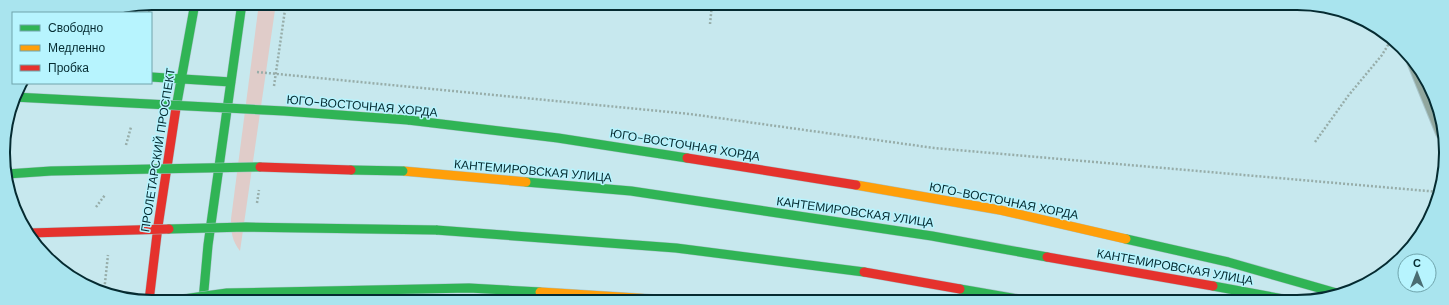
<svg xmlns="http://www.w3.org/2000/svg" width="1449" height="305" viewBox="0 0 1449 305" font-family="'DM Sans',sans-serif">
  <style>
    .green { fill: #e0ccc9 }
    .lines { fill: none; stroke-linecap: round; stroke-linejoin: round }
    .lane-casing { stroke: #a7c4c9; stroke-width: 14 }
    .fast-casing { stroke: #a7c4c9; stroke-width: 10 }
    .slow-casing { stroke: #a7c4c9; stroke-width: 10 }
    .jam-casing { stroke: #a7c4c9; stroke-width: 10 }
    .path { stroke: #97ada9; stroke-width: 2.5; stroke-dasharray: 2 2; stroke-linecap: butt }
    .lane { stroke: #91a79e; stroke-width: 12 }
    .fast { stroke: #30b455; stroke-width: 9 }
    .slow { stroke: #ff9f0a; stroke-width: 9 }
    .jam { stroke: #e5322d; stroke-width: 9 }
    .fast-bridge-casing { stroke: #a7c4c9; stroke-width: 10; stroke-linecap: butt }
    .slow-bridge-casing { stroke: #a7c4c9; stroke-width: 10; stroke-linecap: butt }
    .jam-bridge-casing { stroke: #a7c4c9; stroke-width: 10; stroke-linecap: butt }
    .fast-bridge { stroke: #30b455; stroke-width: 9 }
    .slow-bridge { stroke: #ff9f0a; stroke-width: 9 }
    .jam-bridge { stroke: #e5322d; stroke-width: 9 }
    .labels { text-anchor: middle; stroke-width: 3; stroke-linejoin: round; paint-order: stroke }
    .street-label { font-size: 12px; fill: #052b31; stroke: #b7f4fe }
    .rim { fill: none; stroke: #052b31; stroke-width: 2 }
  </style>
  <rect width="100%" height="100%" fill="#c7e8ee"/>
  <path class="green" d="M259 3H276L240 251C232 241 231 232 231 219Z"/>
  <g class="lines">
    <g class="lane-casing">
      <path id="lane" d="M1412 59 1442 133"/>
    </g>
    <g class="fast-casing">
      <path id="fast" d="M151 77 231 82
        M176 108 195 3
        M408 120 558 138 687 158
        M526 182 631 191 932 236 1047 257
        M436 230 676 248 864 272
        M1126 239 1228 262 1340 294
        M1213 286 1300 302
        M960 289 1030 301
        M203 301 208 245 242 3"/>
    </g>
    <g class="slow-casing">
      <path id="slow" d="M403 171 526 182
        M856 185 1000 210 1126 239"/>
    </g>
    <g class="jam-casing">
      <path id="jam" d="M687 158 856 185
        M1047 257 1213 286
        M864 272 960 289
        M149 301 158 226 176 108"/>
    </g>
    <path class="path" d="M149 13 150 3
      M710 24 712 4
      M257 72 690 114 934 148 1439 192
      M274 86 286 3
      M1315 142 1348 96 1382 55 1391 40
      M126 145 131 127
      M257 203 259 190
      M96 207 105 195
      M104 292 108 255"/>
    <use href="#lane" class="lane"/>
    <use href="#fast" class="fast"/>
    <use href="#slow" class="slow"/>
    <use href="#jam" class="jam"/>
    <g class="fast-bridge-casing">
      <path id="fast-bridge" d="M14 97 284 111 408 120
        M351 170 403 171
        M7 174 51 171 260 167
        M169 229 246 227 436 230
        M169 301 227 293 469 288 540 292"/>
    </g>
    <g class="slow-bridge-casing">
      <path id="slow-bridge" d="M540 292 685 301"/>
    </g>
    <g class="jam-bridge-casing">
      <path id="jam-bridge" d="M260 167 351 170
        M30 233 169 229"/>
    </g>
    <use href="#fast-bridge" class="fast-bridge"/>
    <use href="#slow-bridge" class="slow-bridge"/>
    <use href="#jam-bridge" class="jam-bridge"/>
  </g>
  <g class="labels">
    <g class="street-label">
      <text transform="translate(362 106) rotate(5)" y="4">ЮГО-ВОСТОЧНАЯ ХОРДА</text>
      <text transform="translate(685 145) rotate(9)" y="4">ЮГО-ВОСТОЧНАЯ ХОРДА</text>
      <text transform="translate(158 150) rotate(-81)" y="4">ПРОЛЕТАРСКИЙ ПРОСПЕКТ</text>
      <text transform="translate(533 171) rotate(5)" y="4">КАНТЕМИРОВСКАЯ УЛИЦА</text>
      <text transform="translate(1004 201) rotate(11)" y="4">ЮГО-ВОСТОЧНАЯ ХОРДА</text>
      <text transform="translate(855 212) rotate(8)" y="4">КАНТЕМИРОВСКАЯ УЛИЦА</text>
      <text transform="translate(1175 267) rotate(10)" y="4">КАНТЕМИРОВСКАЯ УЛИЦА</text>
    </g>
  </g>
  <path d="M0 0H1449V305H0ZM152 10H1297A142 142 0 0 1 1439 152V153A142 142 0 0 1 1297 295H152A142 142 0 0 1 10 153V152A142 142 0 0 1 152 10Z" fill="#a9e4ee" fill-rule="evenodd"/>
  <path class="rim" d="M152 10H1297A142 142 0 0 1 1439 152V153A142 142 0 0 1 1297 295H152A142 142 0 0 1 10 153V152A142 142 0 0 1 152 10Z"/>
  <rect x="12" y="12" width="140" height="72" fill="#b7f4fe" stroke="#70a4ac"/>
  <rect x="20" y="25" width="20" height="6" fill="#30b455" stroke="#70a4ac"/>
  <text x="48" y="32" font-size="12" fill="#052b31">Свободно</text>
  <rect x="20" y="45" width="20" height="6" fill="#ff9f0a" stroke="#70a4ac"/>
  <text x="48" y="52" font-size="12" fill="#052b31">Медленно</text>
  <rect x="20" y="65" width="20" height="6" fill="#e5322d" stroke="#70a4ac"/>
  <text x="48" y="72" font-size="12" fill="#052b31">Пробка</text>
  <g transform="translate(1417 273)"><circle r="19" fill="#b7f4fe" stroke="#70a4ac"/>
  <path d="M0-3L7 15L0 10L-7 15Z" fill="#496d73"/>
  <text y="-6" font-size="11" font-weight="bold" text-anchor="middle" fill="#052b31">С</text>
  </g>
</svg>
